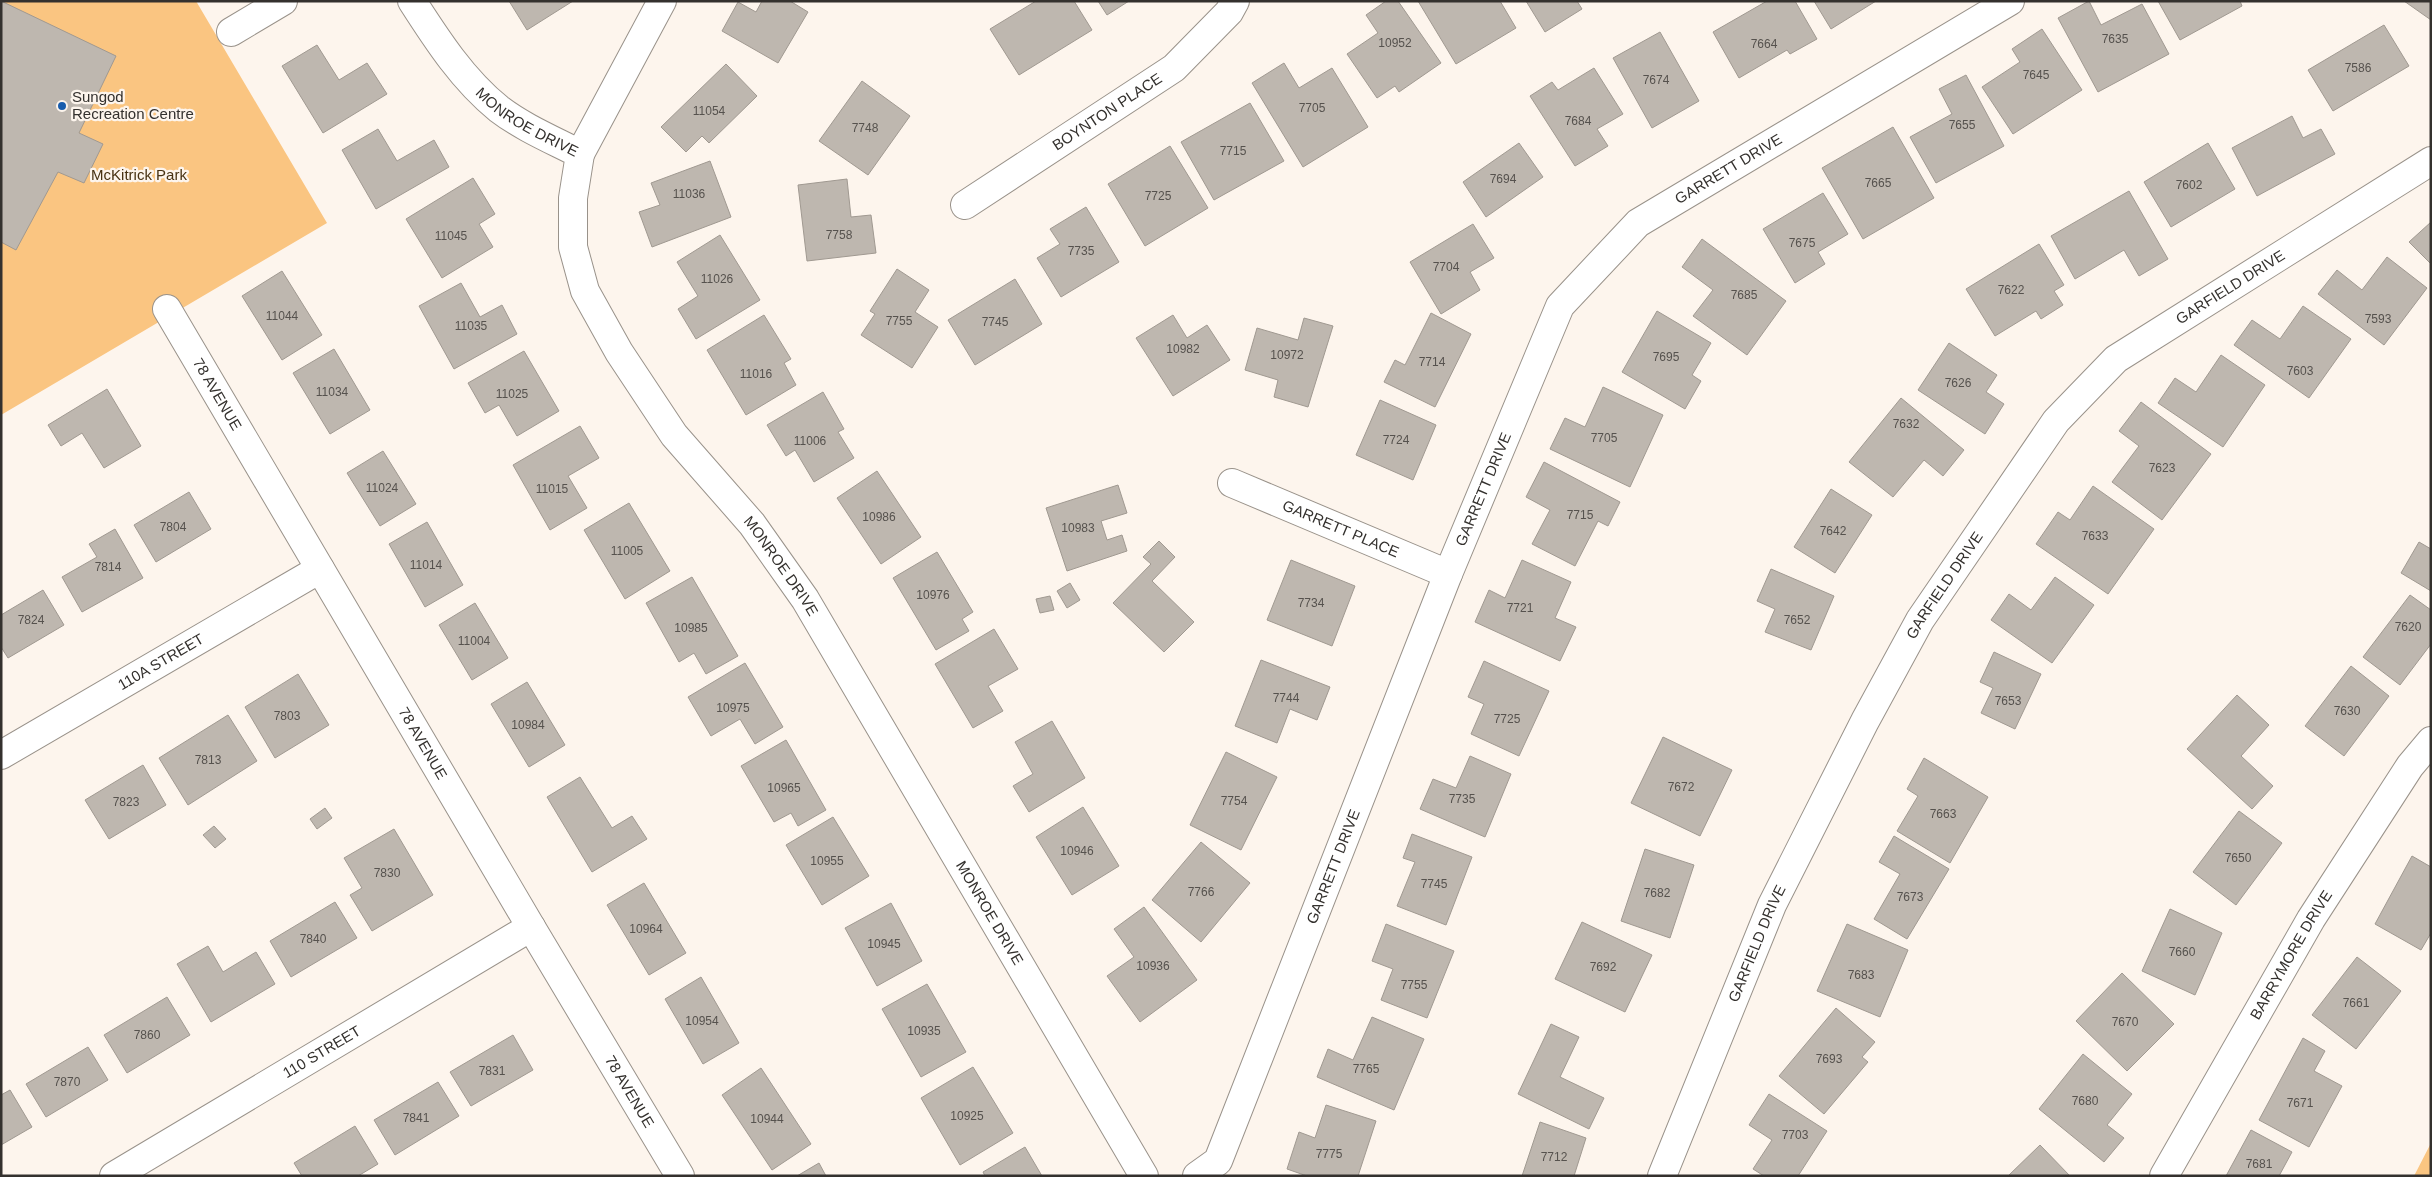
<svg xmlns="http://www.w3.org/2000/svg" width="2432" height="1177" viewBox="0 0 2432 1177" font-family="Arial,sans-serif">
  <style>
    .green { fill: #fac581 }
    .building { fill: #beb7af; stroke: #a09991 }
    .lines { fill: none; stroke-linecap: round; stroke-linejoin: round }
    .minor-casing { stroke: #99928a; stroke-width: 30 }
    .minor { stroke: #fff; stroke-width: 28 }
    .poi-dot { fill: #195dad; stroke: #fdf5ed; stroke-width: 2 }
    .labels { text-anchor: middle; stroke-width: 4.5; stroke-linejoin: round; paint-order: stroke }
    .number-label { font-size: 12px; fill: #56524e }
    .poi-label { font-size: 15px; fill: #34312e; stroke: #fdf5ed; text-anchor: start }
    .street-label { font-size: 15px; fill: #34312e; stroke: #fdf5ed }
    .park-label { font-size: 15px; fill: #483213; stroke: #fdf5ed }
  </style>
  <rect width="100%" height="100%" fill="#fdf5ed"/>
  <path class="green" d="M1 1H196L327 223 1 415Z
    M2431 1143V1176H2414Z"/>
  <path class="building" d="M1 1 116 56 79 133 103 144 84 183 58 172 16 250 1 242Z
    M509 1H573L527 30Z
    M762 1H790L808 12 778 63 722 31 738 2 756 12Z
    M1036 1H1074L1092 30 1019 75 990 29Z
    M1098 1H1129L1107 15Z
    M1386 1H1398L1441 63 1399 92 1395 86 1377 98 1347 54 1378 33 1366 15Z
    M1418 1H1500L1516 28 1456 64Z
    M1526 1H1577L1582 9 1545 32Z
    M1767 1H1795L1817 39 1790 54 1787 50 1739 78 1713 32Z
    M1814 1H1876L1831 29Z
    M2089 1 2101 25 2142 4 2169 54 2098 92 2058 18Z
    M2158 1H2240L2242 6 2180 40Z
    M2404 1H2431V20Z
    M2384 25 2409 66 2333 111 2308 70Z
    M2042 29 2082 90 2013 134 1982 87 2020 62 2012 49Z
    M1660 32 1699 101 1652 128 1613 58Z
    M317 45 339 80 367 63 387 94 323 133 282 66Z
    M1284 63 1299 88 1332 68 1368 127 1303 167 1252 83Z
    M726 64 757 96 709 143 702 136 686 152 661 127Z
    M1594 68 1623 114 1597 129 1608 146 1575 166 1530 96 1552 82 1558 90Z
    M1966 75 2004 146 1936 183 1910 137 1952 114 1939 89Z
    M862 81 910 116 868 175 819 141Z
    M1250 103 1284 161 1214 200 1181 142Z
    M2292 116 2303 138 2321 129 2335 154 2257 196 2232 148Z
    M1893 127 1934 198 1863 239 1822 168Z
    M378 129 397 161 434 140 449 167 376 209 342 150Z
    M1519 143 1543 177 1486 217 1463 182Z
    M2208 143 2235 189 2171 227 2144 182Z
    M1170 146 1208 208 1145 246 1108 184Z
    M710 161 731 217 652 247 639 212 660 205 651 183Z
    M473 178 495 214 479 224 493 247 442 278 406 219Z
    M847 179 851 217 871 215 876 253 807 261 798 185Z
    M2129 191 2168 259 2139 276 2124 250 2075 279 2051 236Z
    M1823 193 1848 234 1818 252 1825 264 1795 283 1763 229Z
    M1086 207 1119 262 1061 297 1037 258 1060 244 1050 229Z
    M2431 222V264L2409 242Z
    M1473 224 1494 258 1470 272 1480 290 1441 314 1410 262Z
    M720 235 760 300 696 339 678 309 698 296 677 262Z
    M1702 239 1786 301 1747 355 1693 316 1713 290 1682 267Z
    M2039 244 2064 285 2054 291 2063 305 2041 319 2036 311 1995 336 1966 289Z
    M2387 257 2427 288 2384 345 2318 294 2337 270 2362 290Z
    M897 269 929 290 915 312 938 327 912 368 861 335 875 314 870 311Z
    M282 271 322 335 282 360 242 296Z
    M1015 279 1042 324 975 365 948 320Z
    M461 283 480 317 502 305 517 334 454 369 419 306Z
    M2303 306 2351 339 2309 398 2234 345 2252 320 2280 339Z
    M1657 311 1711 343 1692 375 1701 381 1685 409 1622 372Z
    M1431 313 1471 334 1435 407 1384 382 1395 360 1405 365Z
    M764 315 791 359 784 363 796 385 746 415 707 350Z
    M1173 315 1187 338 1207 325 1230 360 1173 396 1136 338Z
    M1304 318 1333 326 1308 407 1274 397 1278 380 1245 370 1257 328 1298 340Z
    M1949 343 1997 375 1986 392 2004 404 1985 434 1918 390Z
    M334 349 370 410 330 434 293 373Z
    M524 351 559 411 517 436 499 405 485 413 468 383Z
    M2221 355 2265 385 2223 447 2158 403 2175 378 2196 392Z
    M1603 387 1663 415 1630 487 1550 449 1565 418 1585 427Z
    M107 389 141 446 104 468 82 433 61 446 48 425Z
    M823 392 844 429 838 432 854 458 814 482 795 450 786 456 767 425Z
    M1901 398 1964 450 1943 476 1924 460 1893 497 1849 462Z
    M1380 400 1436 425 1413 480 1356 455Z
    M2141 402 2211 454 2162 520 2112 482 2139 446 2119 431Z
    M580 426 599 458 568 476 587 508 550 530 513 465Z
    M383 451 416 504 380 526 347 473Z
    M1544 462 1620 502 1608 526 1598 521 1575 566 1532 544 1550 510 1526 497Z
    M877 471 921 537 881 564 837 498Z
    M1118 485 1127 513 1101 521 1107 540 1122 535 1127 551 1067 571 1046 508Z
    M2093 486 2154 529 2108 594 2036 544 2058 512 2070 520Z
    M1831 489 1872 515 1835 573 1794 547Z
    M189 492 211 529 156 562 134 525Z
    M629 503 670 571 625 599 584 530Z
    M427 522 463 585 425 607 389 544Z
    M115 529 143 578 82 612 62 577 97 557 89 544Z
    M1159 541 1175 557 1152 581 1194 622 1164 652 1113 603 1151 564 1143 557Z
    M2419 542 2431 549V591L2401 573Z
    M937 552 973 612 962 619 969 631 936 650 893 578Z
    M1291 560 1355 586 1332 646 1267 620Z
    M1522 560 1571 582 1555 618 1576 627 1560 661 1475 622 1489 590 1505 598Z
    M1771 569 1834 596 1811 650 1765 632 1775 609 1757 601Z
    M692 577 738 656 706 674 694 653 679 662 646 603Z
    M2055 577 2094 605 2052 663 1991 620 2009 594 2031 610Z
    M1070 583 1080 600 1067 608 1057 591Z
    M43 590 64 625 8 658 1 647V615Z
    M2410 595 2431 610V644L2400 685 2363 657Z
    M1050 596 1054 610 1040 613 1036 599Z
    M475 603 508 658 472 680 439 625Z
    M994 629 1018 669 988 686 1003 711 973 728 935 664Z
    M1994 652 2041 674 2015 729 1981 713 1993 688 1980 682Z
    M1261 660 1330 687 1317 720 1290 709 1277 743 1235 726Z
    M1484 661 1549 691 1519 756 1471 734 1484 704 1468 697Z
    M745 663 783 727 755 744 740 719 711 736 688 697Z
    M2351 666 2389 696 2344 756 2305 726Z
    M298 674 329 725 275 758 245 707Z
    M527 682 565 745 529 767 491 704Z
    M2237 695 2269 725 2241 756 2273 786 2252 809 2187 749Z
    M228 715 257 761 188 805 159 758Z
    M1052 721 1085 778 1029 812 1013 786 1033 774 1015 742Z
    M1663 737 1732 770 1700 836 1631 803Z
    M786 740 826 810 798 826 791 813 774 822 741 766Z
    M1226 752 1277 777 1241 850 1190 825Z
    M1470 756 1511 774 1485 837 1420 809 1433 779 1456 788Z
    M1924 758 1988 797 1950 863 1897 831 1918 796 1907 789Z
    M143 765 166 805 109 839 85 800Z
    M580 777 612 828 632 816 647 839 592 872 547 797Z
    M1083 807 1119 866 1072 895 1036 837Z
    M325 808 332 818 317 829 310 819Z
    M2239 811 2282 843 2236 905 2193 872Z
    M833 817 869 876 822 905 786 845Z
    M214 826 226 839 215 848 203 835Z
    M394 829 433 895 372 931 350 895 362 888 344 858Z
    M1412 834 1472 857 1446 925 1397 906 1415 862 1403 858Z
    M1894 836 1949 869 1907 939 1874 919 1900 874 1879 862Z
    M1201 842 1250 883 1201 942 1152 900Z
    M1645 849 1694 865 1670 938 1621 921Z
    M2412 856 2431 867V933L2421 950 2375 924Z
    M644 883 686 953 649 975 607 905Z
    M335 902 357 938 291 977 270 941Z
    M891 903 922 961 877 986 845 928Z
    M1144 907 1197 980 1140 1022 1107 976 1134 957 1114 929Z
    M2170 909 2222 933 2195 995 2142 971Z
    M1582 922 1652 955 1625 1012 1555 979Z
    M1386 924 1454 951 1427 1018 1381 1000 1393 969 1372 961Z
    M1847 924 1908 950 1880 1017 1817 991Z
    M208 946 223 972 256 952 275 984 211 1022 177 964Z
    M2357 957 2401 991 2356 1049 2312 1015Z
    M2122 973 2174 1024 2127 1071 2076 1021Z
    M701 977 739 1043 703 1064 665 999Z
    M927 984 966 1052 921 1077 882 1009Z
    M167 997 190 1035 127 1073 104 1035Z
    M1836 1008 1875 1042 1862 1057 1868 1062 1824 1114 1779 1076Z
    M1372 1017 1424 1039 1394 1110 1317 1077 1328 1049 1353 1060Z
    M1551 1024 1579 1037 1560 1077 1604 1098 1589 1129 1518 1094Z
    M513 1035 533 1070 471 1106 450 1072Z
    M2303 1038 2325 1051 2314 1071 2342 1086 2309 1147 2259 1120Z
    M88 1047 108 1080 46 1117 26 1084Z
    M2083 1054 2132 1094 2107 1125 2124 1138 2104 1162 2039 1109Z
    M973 1067 1013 1133 960 1165 921 1098Z
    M761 1068 811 1144 772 1170 722 1095Z
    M438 1082 459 1116 395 1155 374 1120Z
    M10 1090 32 1127 1 1145V1095Z
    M1769 1094 1827 1131 1798 1176H1764L1753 1169 1772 1140 1749 1125Z
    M1326 1105 1376 1121 1358 1176H1307L1287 1169 1299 1132 1315 1138Z
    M1540 1122 1586 1138 1574 1176H1522Z
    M355 1126 378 1164 358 1176H302L294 1163Z
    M2251 1130 2292 1152 2279 1176H2226Z
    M2040 1145 2070 1176H2008Z
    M1025 1147 1042 1176H985L983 1172Z
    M819 1163 826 1176H797Z"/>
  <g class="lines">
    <g class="minor-casing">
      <g id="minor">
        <path id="s1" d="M412 1C437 40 463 80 499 109 524 128 553 140 580 154L573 198V247L585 291 619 352 674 435 752 524 805 599 1144 1176"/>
        <path d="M231 32 283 1"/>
        <path d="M580 154 662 1"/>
        <path id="s2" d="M965 205 1174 68 1229 12 1235 1"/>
        <path id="s3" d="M167 309 531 927 680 1176"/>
        <path id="s4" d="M1232 483 1448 574"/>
        <path id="s5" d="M1 755 320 569"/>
        <path id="s6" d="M114 1176 531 927"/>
        <path id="s7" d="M1197 1176 1218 1161 1448 574 1560 306 1638 223 2010 1"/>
        <path id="s8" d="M1662 1176 1772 905 1865 721 1920 620 2056 421 2116 359 2431 161"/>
        <path id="s9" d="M2164 1176 2311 919 2410 766 2431 741"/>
      </g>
    </g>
    <use href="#minor" class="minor"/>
  </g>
  <circle class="poi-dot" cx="62" cy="106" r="5"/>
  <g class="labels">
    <g class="number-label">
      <text x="2115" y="43">7635</text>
      <text x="1395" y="47">10952</text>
      <text x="1764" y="48">7664</text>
      <text x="2358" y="72">7586</text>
      <text x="2036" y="79">7645</text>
      <text x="1656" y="84">7674</text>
      <text x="1312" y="112">7705</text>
      <text x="709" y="115">11054</text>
      <text x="1578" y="125">7684</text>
      <text x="1962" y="129">7655</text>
      <text x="865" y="132">7748</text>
      <text x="1233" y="155">7715</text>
      <text x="1503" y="183">7694</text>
      <text x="1878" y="187">7665</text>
      <text x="2189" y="189">7602</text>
      <text x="689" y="198">11036</text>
      <text x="1158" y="200">7725</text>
      <text x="839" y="239">7758</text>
      <text x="451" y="240">11045</text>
      <text x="1802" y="247">7675</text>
      <text x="1081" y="255">7735</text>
      <text x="1446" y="271">7704</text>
      <text x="717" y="283">11026</text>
      <text x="2011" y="294">7622</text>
      <text x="1744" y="299">7685</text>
      <text x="282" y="320">11044</text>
      <text x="2378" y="323">7593</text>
      <text x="899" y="325">7755</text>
      <text x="995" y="326">7745</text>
      <text x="471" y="330">11035</text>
      <text x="1183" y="353">10982</text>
      <text x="1287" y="359">10972</text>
      <text x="1666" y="361">7695</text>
      <text x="1432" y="366">7714</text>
      <text x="2300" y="375">7603</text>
      <text x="756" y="378">11016</text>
      <text x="1958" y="387">7626</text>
      <text x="332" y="396">11034</text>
      <text x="512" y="398">11025</text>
      <text x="1906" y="428">7632</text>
      <text x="1604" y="442">7705</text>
      <text x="1396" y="444">7724</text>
      <text x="810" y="445">11006</text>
      <text x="2162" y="472">7623</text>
      <text x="382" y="492">11024</text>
      <text x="552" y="493">11015</text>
      <text x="1580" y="519">7715</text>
      <text x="879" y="521">10986</text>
      <text x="173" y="531">7804</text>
      <text x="1078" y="532">10983</text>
      <text x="1833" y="535">7642</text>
      <text x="2095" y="540">7633</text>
      <text x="627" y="555">11005</text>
      <text x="426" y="569">11014</text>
      <text x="108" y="571">7814</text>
      <text x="933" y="599">10976</text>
      <text x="1311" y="607">7734</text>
      <text x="1520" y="612">7721</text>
      <text x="31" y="624">7824</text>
      <text x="1797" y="624">7652</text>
      <text x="2408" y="631">7620</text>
      <text x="691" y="632">10985</text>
      <text x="474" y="645">11004</text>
      <text x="1286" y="702">7744</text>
      <text x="2008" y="705">7653</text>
      <text x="733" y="712">10975</text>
      <text x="2347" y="715">7630</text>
      <text x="287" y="720">7803</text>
      <text x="1507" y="723">7725</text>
      <text x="528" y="729">10984</text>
      <text x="208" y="764">7813</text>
      <text x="1681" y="791">7672</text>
      <text x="784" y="792">10965</text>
      <text x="1462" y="803">7735</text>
      <text x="1234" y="805">7754</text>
      <text x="126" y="806">7823</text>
      <text x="1943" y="818">7663</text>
      <text x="1077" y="855">10946</text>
      <text x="2238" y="862">7650</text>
      <text x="827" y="865">10955</text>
      <text x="387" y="877">7830</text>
      <text x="1434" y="888">7745</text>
      <text x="1201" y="896">7766</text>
      <text x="1657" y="897">7682</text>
      <text x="1910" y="901">7673</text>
      <text x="646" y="933">10964</text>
      <text x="313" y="943">7840</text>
      <text x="884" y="948">10945</text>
      <text x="2182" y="956">7660</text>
      <text x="1153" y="970">10936</text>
      <text x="1603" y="971">7692</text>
      <text x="1861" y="979">7683</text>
      <text x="1414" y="989">7755</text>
      <text x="2356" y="1007">7661</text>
      <text x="702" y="1025">10954</text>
      <text x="2125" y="1026">7670</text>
      <text x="924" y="1035">10935</text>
      <text x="147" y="1039">7860</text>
      <text x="1829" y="1063">7693</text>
      <text x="1366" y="1073">7765</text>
      <text x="492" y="1075">7831</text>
      <text x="67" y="1086">7870</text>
      <text x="2085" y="1105">7680</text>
      <text x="2300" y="1107">7671</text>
      <text x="967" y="1120">10925</text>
      <text x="416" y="1122">7841</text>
      <text x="767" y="1123">10944</text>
      <text x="1795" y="1139">7703</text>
      <text x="1329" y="1158">7775</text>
      <text x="1554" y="1161">7712</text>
      <text x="2259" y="1168">7681</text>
    </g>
    <g class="poi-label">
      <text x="72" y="102">Sungod<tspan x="72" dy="17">Recreation Centre</tspan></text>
    </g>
    <g class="street-label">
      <text dy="5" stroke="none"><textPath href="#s2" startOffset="170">BOYNTON PLACE</textPath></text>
      <text dy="5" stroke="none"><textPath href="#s1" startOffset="170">MONROE DRIVE</textPath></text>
      <text dy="5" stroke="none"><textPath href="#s7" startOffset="1166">GARRETT DRIVE</textPath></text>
      <text dy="5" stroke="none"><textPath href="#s8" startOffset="1076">GARFIELD DRIVE</textPath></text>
      <text dy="5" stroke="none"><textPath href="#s3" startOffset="99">78 AVENUE</textPath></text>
      <text dy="5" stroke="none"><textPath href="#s7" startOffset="748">GARRETT DRIVE</textPath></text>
      <text dy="5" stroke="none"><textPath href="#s4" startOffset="118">GARRETT PLACE</textPath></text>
      <text dy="5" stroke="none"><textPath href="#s1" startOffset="710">MONROE DRIVE</textPath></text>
      <text dy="5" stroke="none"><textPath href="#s8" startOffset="656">GARFIELD DRIVE</textPath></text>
      <text dy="5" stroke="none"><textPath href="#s5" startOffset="185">110A STREET</textPath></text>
      <text dy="5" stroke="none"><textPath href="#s3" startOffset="504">78 AVENUE</textPath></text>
      <text dy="5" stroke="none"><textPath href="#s7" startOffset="342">GARRETT DRIVE</textPath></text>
      <text dy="5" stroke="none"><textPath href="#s1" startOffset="1115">MONROE DRIVE</textPath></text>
      <text dy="5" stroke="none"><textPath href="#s8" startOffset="251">GARFIELD DRIVE</textPath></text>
      <text dy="5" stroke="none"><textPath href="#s9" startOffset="255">BARRYMORE DRIVE</textPath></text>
      <text dy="5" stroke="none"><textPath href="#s6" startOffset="242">110 STREET</textPath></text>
      <text dy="5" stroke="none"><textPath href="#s3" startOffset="909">78 AVENUE</textPath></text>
    </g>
    <g class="park-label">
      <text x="139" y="180">McKitrick Park</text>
    </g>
  </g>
  <rect width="2432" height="1177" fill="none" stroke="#34312e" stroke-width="5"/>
</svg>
